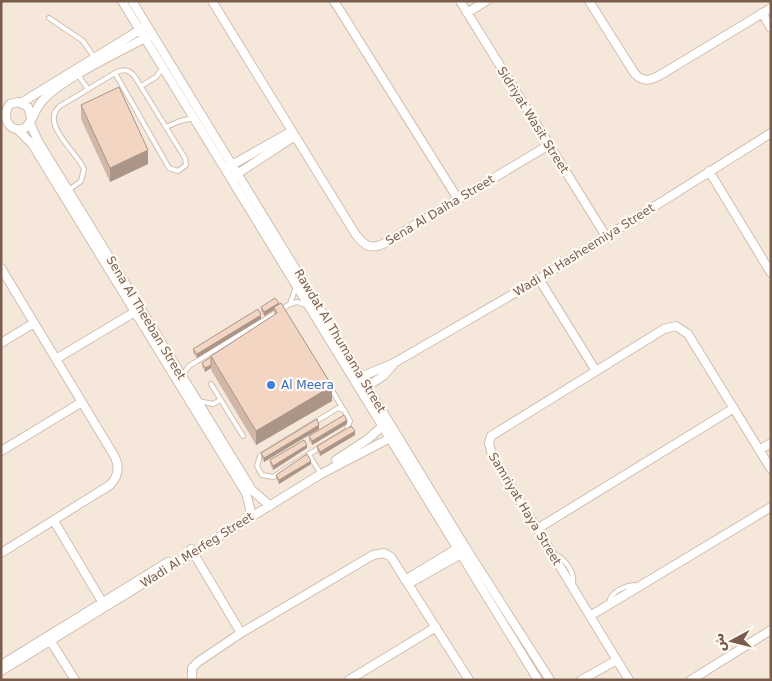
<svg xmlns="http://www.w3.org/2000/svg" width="772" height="681" viewBox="0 0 772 681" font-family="'DejaVu Sans','Noto Sans Arabic',sans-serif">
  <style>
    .residential { fill: #f5e8da }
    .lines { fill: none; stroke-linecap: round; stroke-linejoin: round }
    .lane-casing { stroke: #d1beb0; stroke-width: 6 }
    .street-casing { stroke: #d1beb0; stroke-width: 10 }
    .lane { stroke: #fff; stroke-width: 4 }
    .street { stroke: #fff; stroke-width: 8 }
    .wall { fill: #d1b7a8 }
    .shaded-wall { fill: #aa9588 }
    .building { fill: #f3d5c3; stroke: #aa9588 }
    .shop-dot { fill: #3f7fe0; stroke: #fffaf3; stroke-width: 2 }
    .labels { text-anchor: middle; stroke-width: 4.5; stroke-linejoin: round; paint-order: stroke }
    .street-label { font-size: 12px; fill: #7a5c4d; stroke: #fffaf3 }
    .shop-label { font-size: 12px; fill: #366cbe; stroke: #fffaf3; text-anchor: start }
  </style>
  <rect width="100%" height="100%" fill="#fdf6ec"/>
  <path class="residential" d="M1 1H771V680H1Z"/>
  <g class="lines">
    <g class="lane-casing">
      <path id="lane" d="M49 18 83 41 94 57
        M78 75 88 89
        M141 86 156 77 163 68
        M166 127 180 121 194 118
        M69 190 81 181 84 169C77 152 39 123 60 106L115 73C123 68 130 70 135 77L185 158 186 165 178 171 169 168 115 73
        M290 304 296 287
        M182 376 189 366 290 304 297 302 306 305
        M211 384 243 436
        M330 387 343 409
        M198 401 213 404 220 400
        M338 408 344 410 350 421 346 431 273 477 262 475 257 466 260 456Z
        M309 455 321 474
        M552 554C564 556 575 572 573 584
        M609 604C609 592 626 585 637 585"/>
    </g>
    <g class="street-casing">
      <path id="street" d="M122 1 538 680
        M132 1 464 545 550 680
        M212 1 356 235C364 245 370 250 383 244L549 145
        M334 1 458 199
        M460 1 607 238
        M589 1 635 74C644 83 652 80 662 74L771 8
        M467 13 486 1
        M762 13 771 28
        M21 103 143 28
        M31 117 28 107 18 102 10 104C0 116 9 134 25 128 34 120 35 107 44 99 65 77 119 52 147 37
        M30 123 38 141 252 490 270 506
        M18 130 32 144 246 493 252 516
        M230 166 292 131
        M709 171 771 273
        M234 176 295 136
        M1 268 115 457C120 468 118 477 110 485L1 553
        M539 279 596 371
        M1 343 34 323
        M56 359 138 310
        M358 378 394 363 539 279 771 133
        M365 388 383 376 393 365
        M759 450 771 443
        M1 451 82 402
        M336 460 368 439 385 424
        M54 521 104 605
        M537 529 734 408
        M191 549 241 633
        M405 580 461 546
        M408 584 465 552
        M590 616 771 507
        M48 637 75 680
        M1 665 168 562
        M1 671 321 474 392 437
        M192 680V668L198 662 241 633 373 555 384 553 391 557 469 680
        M349 680 436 627
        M581 680 617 660
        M629 680 492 455 489 443 491 436 664 329 676 326 688 334 771 469
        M691 680 771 630"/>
    </g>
    <use href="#lane" class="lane"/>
    <use href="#street" class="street"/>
  </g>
  <path class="wall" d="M81 105 148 164 110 182 81 119Z
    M279 305 332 401 256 445 211 370V368L205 372 202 366V363L211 357V356L274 315V310L264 316 261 311V307Z
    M261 319 197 358 193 353V349Z
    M347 424 312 445 309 440V436Z
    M319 429 264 462 261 457V453Z
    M355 435 320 456 317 450V446Z
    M307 448 273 470 270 464V460Z
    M311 464 279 484 276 478V475Z"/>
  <path class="shaded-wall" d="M148 150V164L110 182V168Z
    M279 303V307H274V310L264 316V312Z
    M261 315V319L197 358V354Z
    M211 365V368L205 372V368Z
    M332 386V401L256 445V431Z
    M347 420V424L312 445V441Z
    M319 425V429L264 462V458Z
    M355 431V435L320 456V452Z
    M307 445V448L273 470V466Z
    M311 461V464L279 484V480Z"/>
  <path class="building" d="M119 87 148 150 110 168 81 105Z
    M275 298 279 303 264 312 261 307Z
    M281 303 332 386 256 431 211 356 277 313 274 307Z
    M258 309 261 315 197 354 193 349Z
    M211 357V365L205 368 202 363Z
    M344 415 347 420 312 441 309 436Z
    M317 419 319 425 264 458 261 453Z
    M351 426 355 431 320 452 317 446Z
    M304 440 307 445 273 466 270 460Z
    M307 454 311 461 279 480 276 475Z"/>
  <circle class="shop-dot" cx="271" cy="385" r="5"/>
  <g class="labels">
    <g class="street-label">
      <text transform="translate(533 120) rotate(58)" y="4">Sidriyat Wasit Street</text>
      <text transform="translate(440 210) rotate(-31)" y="4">Sena Al Daiha Street</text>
      <text transform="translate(584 250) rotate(-32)" y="4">Wadi Al Hasheemiya Street</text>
      <text transform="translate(146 318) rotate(59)" y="4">Sena Al Theeban Street</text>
      <text transform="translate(340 341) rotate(59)" y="4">Rawdat Al Thumama Street</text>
      <text transform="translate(525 509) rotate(59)" y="4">Samriyat Haya Street</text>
      <text transform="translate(197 550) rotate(-32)" y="4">Wadi Al Merfeg Street</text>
    </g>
    <g class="shop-label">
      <text x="281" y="389">Al Meera</text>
    </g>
  </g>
  <rect width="772" height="681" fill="none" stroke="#7a5c4d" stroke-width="5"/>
  <g transform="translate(732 641) rotate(263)" stroke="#fffaf3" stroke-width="4" paint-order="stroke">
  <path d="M0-4L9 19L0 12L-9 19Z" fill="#7a5c4d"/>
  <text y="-8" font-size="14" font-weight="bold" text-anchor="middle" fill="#7a5c4d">ش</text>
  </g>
</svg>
